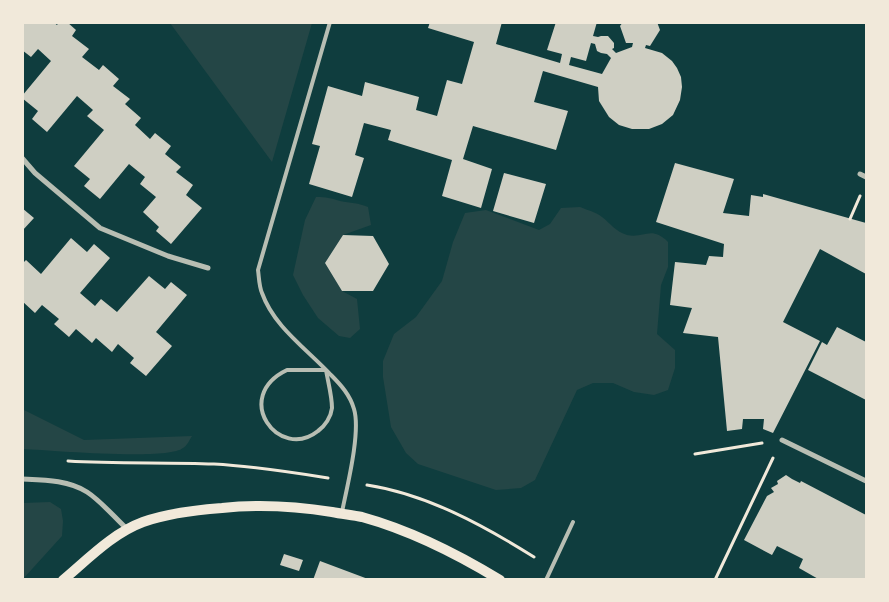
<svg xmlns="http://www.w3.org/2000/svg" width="889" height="602" viewBox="0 0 889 602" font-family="'Varela Round',sans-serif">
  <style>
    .green { fill: #244646 }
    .building { fill: #cfcfc3; fill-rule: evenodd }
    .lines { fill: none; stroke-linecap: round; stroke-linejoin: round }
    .path { stroke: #f1e9da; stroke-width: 3 }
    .service { stroke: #b8beb3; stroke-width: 4 }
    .minor { stroke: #b8beb3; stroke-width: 5 }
    .secondary { stroke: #f1e9da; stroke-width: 10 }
  </style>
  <rect width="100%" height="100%" fill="#0f3d3e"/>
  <path class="green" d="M170 23H312L272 162Z
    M316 197C327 197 330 198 340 201 350 203 359 203 368 207L371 225 343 235 325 263 342 291 357 299 360 329 350 338 339 336 318 318 303 295 293 275 305 220Z
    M580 207C587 210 596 212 602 217 610 223 616 232 627 235 644 239 651 225 668 242V267L661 285 657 334 675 350V368L668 390 654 395 634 392 613 383H593L577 390 535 480 521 488 496 490 418 464 406 453 391 427 383 377V361L394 334 416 317 442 281 453 242 465 213 486 210 539 230 550 224 561 208Z
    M22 409 84 440 192 436C190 439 187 446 183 448 167 461 49 450 23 449Z
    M50 502 61 509 63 521 62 536 23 579V503Z"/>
  <path class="building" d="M22 22H53L57 25 59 22H67L76 30 72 36 89 49 82 57 99 70 103 65 119 79 113 86 130 99 125 104 141 118 135 125 150 139 155 133 171 146 165 154 181 167 176 172 193 185 186 195 202 208 171 244 156 231 159 227 143 212 156 197 140 184 145 177 129 164 100 199 84 186 90 179 74 166 104 130 87 116 93 110 77 96 47 132 32 119 38 111 22 98V96L51 61 38 49 31 57 22 50Z
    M430 22H502L496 44 560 63 562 54 547 50 556 22H597L593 36 598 37 601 36H608L614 43V48L612 49 616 53 632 47 633 43H626L620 26 623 22H657L660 30 650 46 646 45 645 48 662 53 672 61 677 68 681 77 682 87 680 100 673 115 662 124 649 129H632L619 125 609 117 599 101 598 87 543 71 534 102 568 111 556 150 473 126 463 159 492 169 481 208 442 196 452 160 388 140 391 130 364 123 355 155 364 158 352 197 309 184 320 146 312 144 328 86 362 96 365 82 419 97 416 110 437 116 447 80 462 84 474 42 428 28ZM591 43 595 44 597 51 601 53 607 54 611 58 602 74 569 65 571 57 586 61Z
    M675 163 734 179 723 213 749 216 751 195 763 197V194L866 223V274L820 249 783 322 820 341 773 433 763 429 764 419H743L742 429 727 431 718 337 683 333 692 308 670 305 675 262 706 265 709 256 723 257 724 244 656 222Z
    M504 173 546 184 534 223 493 211Z
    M22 208 34 218 22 231Z
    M343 235 373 236 389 264 373 291H342L325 263Z
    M71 238 87 252 94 244 110 258 80 293 95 306 101 299 117 312 149 276 165 289 171 282 187 295 156 332 172 346 146 376 130 363 134 358 118 344 112 352 96 338 92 343 76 329 69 337 54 324 59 319 42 305 35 313 22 301V264L26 260 41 274Z
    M837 327 866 342V400L808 370 822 342 827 345Z
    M786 475 792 479 800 483 801 481 866 515V580H820L799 568 803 559 777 546 772 555 744 540 767 496 774 492 771 488 778 484 777 481Z
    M284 554 303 560 299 571 280 565Z
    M320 561 368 579V580H313Z"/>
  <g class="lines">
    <path class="path" d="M850 219 860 196
      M695 454 762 443
      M68 461C117 464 165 462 214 464 252 466 290 472 328 478
      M367 485C426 494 483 525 534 557
      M715 580 773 458"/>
    <path class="service" d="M330 22 258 270C259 277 259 286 262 293 274 327 307 349 331 375 341 385 350 395 354 409 361 432 347 487 342 512
      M287 370H326C328 382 332 396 332 408 331 417 325 426 318 431 279 462 231 397 287 370Z
      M546 580 573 522"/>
    <path class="minor" d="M22 158 35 173 100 228 168 256 208 268
      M860 174 866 177
      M782 440 866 481
      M22 479C44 480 68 480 87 492 101 501 114 517 127 529"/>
    <path class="secondary" d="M63 580C88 559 113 533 143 522 168 513 196 510 222 508 260 504 294 506 332 512 342 514 352 515 362 517 409 530 459 555 500 580"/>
  </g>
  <rect width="889" height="602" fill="none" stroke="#f1e9da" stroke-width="48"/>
</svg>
